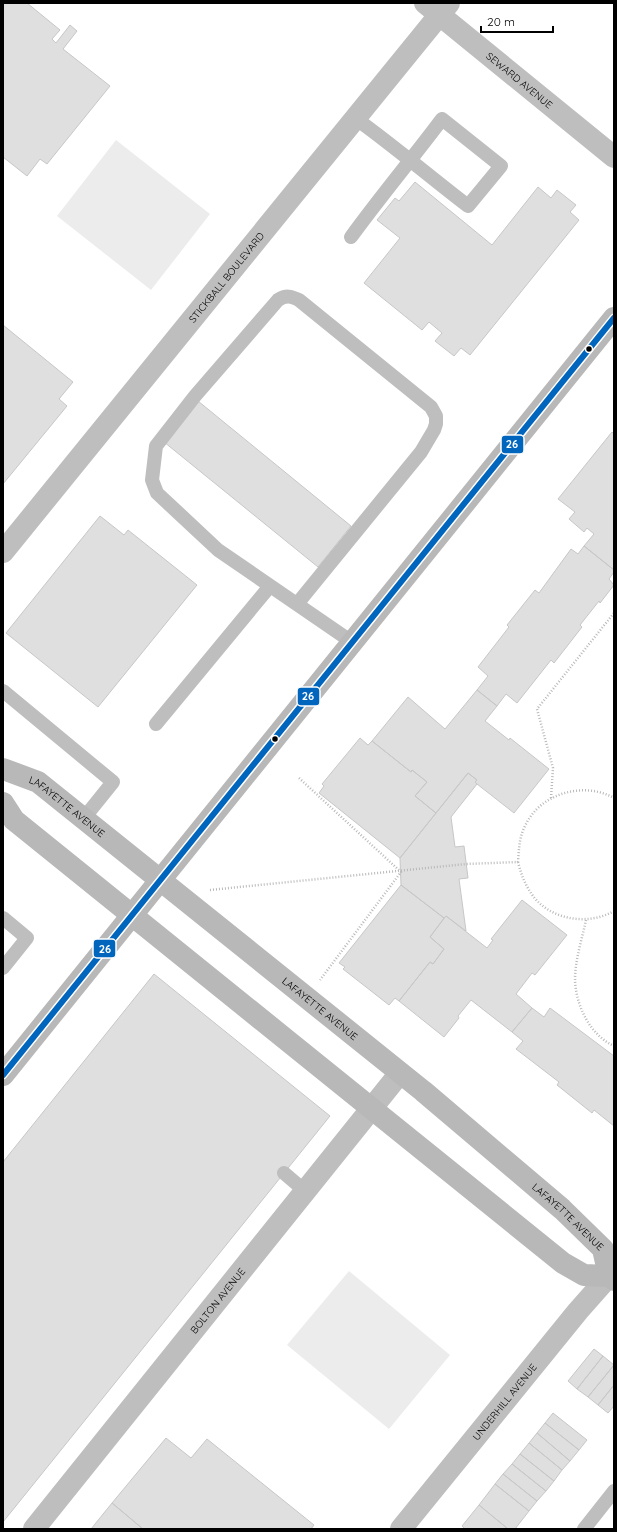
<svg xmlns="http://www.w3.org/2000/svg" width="617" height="1532" viewBox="0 0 617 1532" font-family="Quicksand,sans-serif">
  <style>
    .green { fill: #ececec }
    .building { fill: #dfdfdf; stroke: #c7c7c7 }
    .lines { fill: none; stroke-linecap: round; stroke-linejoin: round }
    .path { stroke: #b9b9b9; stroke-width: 2.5; stroke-dasharray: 1 2; stroke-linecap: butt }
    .lane { stroke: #bebebe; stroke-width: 14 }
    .street { stroke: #bebebe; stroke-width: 22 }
    .secondary { stroke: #b8b8b8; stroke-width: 22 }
    .bus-1-casing { stroke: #fff; stroke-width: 9 }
    .bus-1 { stroke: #0065bd; stroke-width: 6 }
    .bus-dot { fill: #000; stroke: #fff; stroke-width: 1.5 }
    .labels { text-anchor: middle; stroke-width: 3; stroke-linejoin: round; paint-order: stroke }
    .street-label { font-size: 10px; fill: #000; stroke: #fff }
    .line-badge { stroke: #fff; stroke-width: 1.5 }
    .badge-label { font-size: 11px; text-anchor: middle; font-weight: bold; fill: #fff }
  </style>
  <rect width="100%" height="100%" fill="#fff"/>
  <path class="green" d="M116 140 210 214 151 290 57 216Z
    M349 1271 450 1355 389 1429 287 1345Z"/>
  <path class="building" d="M3 3H27L60 30 52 39 56 43 70 25 77 31 63 49 110 86 47 164 40 159 27 176 3 157Z
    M415 182 492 245 538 187 551 198 557 190 576 205 570 212 579 220 470 355 461 348 454 356 435 341 442 333 429 322 422 330 364 283 400 238 377 220 395 198 399 201Z
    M3 325 73 382 59 399 67 406 3 484Z
    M198 401 351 526 318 567 164 442Z
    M612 432 614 434V570L584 546 594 534 587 528 584 532 569 519 575 512 558 499Z
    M100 516 124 535 128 530 197 585 98 707 6 633Z
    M584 546 614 570V572L609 579 614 585 600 603 599 601 580 625 582 627 554 663 551 660 517 703 506 694 497 706 477 690 488 676 478 667 509 627 507 625 535 590 539 593 571 549 578 554Z
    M477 690 497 706 485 721 509 740 510 738 549 769 514 813 477 784 475 782 477 780 468 773 436 813 415 796 427 782 412 770 411 772 372 741 408 697 445 729Z
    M360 738 368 745 372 741 411 772 412 770 427 782 415 796 436 813 400 858 319 793 324 786 322 784Z
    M468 773 477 780 475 782 477 784 451 817 455 847 464 846 468 878 459 879 466 931 446 916 444 918 401 885 400 858Z
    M401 885 444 918 430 937 444 949 433 964 430 962 399 1001 395 998 389 1005 343 969 345 967 339 963Z
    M522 900 567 935 535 975 532 973 516 994 532 1008 512 1032 471 1000 458 1016 459 1018 444 1037 399 1001 430 962 433 964 444 949 430 937 446 916 487 948 493 940 491 939Z
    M154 974 330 1116 3 1522V1162Z
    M532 1008 544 1017 550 1008 614 1056V1126L594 1110 592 1113 557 1085 559 1082 516 1049 523 1041 512 1032Z
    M594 1349 603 1356 577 1389 568 1381Z
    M603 1356 614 1365 588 1397 577 1389Z
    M614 1365V1385L598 1405 588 1397Z
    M614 1385V1406L608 1413 598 1405Z
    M553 1413 587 1440 579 1450 545 1423Z
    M545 1423 579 1450 570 1461 537 1433Z
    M537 1433 570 1461 562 1470 529 1443Z
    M166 1438 191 1458 207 1439 314 1525 311 1529H143L112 1503Z
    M529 1443 562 1470 554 1481 520 1454Z
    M520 1454 554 1481 546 1491 512 1464Z
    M512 1464 546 1491 537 1501 503 1474Z
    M503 1474 537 1501 529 1511 495 1484Z
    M495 1484 529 1511 515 1529H508L479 1505Z
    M112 1503 143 1529H91Z
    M479 1505 508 1529H465L462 1526Z"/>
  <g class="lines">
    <path class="path" d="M299 778 401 872 320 980
      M551 798 553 768 537 709 614 613
      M518 862C521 874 525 885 533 896 551 920 588 926 614 911
      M210 890 466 864 518 862C519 849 519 838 525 826 540 793 584 781 614 798
      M586 920C582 939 575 960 575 980 576 1006 590 1035 614 1046"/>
    <path class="lane" d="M351 237C380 197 412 159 442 119L501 166 468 206C430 177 394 146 355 118
      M297 604 421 452 434 430 436 424V416L431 407 299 300C291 296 286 295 278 300L195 396 156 446 152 480 157 493 218 550 352 642
      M3 691 113 782 84 818
      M156 724 270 586
      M3 918 27 938 3 968
      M284 1173 305 1191
      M584 1529 614 1491"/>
    <g class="street">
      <path id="s1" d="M425 3 614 157"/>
      <path id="s2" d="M3 552 449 3"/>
      <path id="s3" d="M34 1529 400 1073"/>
      <path id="s4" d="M401 1529 578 1311 609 1276"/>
    </g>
    <g class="secondary">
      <path id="s5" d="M3 769 38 782 423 1091 562 1209 603 1249 609 1276"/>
      <path d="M3 803 14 820C196 969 381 1114 563 1263L584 1275 609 1276 614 1280"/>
      <path d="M3 1075 614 318"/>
    </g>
    <g class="bus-1-casing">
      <path id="bus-1" d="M3 1075 614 318"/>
    </g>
    <use href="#bus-1" class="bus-1"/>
  </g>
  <g class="bus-dot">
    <circle cx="589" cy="349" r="3.5"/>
    <circle cx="275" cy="739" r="3.5"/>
  </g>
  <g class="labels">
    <g class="street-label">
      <text dy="4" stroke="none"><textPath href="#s1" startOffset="122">SEWARD AVENUE</textPath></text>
      <text dy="4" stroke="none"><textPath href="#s2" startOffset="354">STICKBALL BOULEVARD</textPath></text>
      <text dy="4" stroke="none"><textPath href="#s5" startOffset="75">LAFAYETTE AVENUE</textPath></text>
      <text dy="4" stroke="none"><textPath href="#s5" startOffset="399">LAFAYETTE AVENUE</textPath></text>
      <text dy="4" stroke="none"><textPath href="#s5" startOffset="723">LAFAYETTE AVENUE</textPath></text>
      <text dy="4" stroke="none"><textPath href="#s3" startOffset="293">BOLTON AVENUE</textPath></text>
      <text dy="4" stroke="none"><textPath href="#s4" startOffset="164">UNDERHILL AVENUE</textPath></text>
    </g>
  </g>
  <g class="line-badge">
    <rect x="501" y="435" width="23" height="19" rx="4" fill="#0065bd"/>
    <rect x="297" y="687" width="23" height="19" rx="4" fill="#0065bd"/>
    <rect x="93" y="939" width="23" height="19" rx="4" fill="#0065bd"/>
  </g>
  <g class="badge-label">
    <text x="512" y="448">26</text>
    <text x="308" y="700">26</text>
    <text x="105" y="953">26</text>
  </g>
  <rect width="617" height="1532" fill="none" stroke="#000000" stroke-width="8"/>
  <path d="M481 26v6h72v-6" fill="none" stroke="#000000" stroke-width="2"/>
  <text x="487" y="26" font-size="12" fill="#000000" stroke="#ffffff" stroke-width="3" paint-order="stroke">20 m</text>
</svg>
